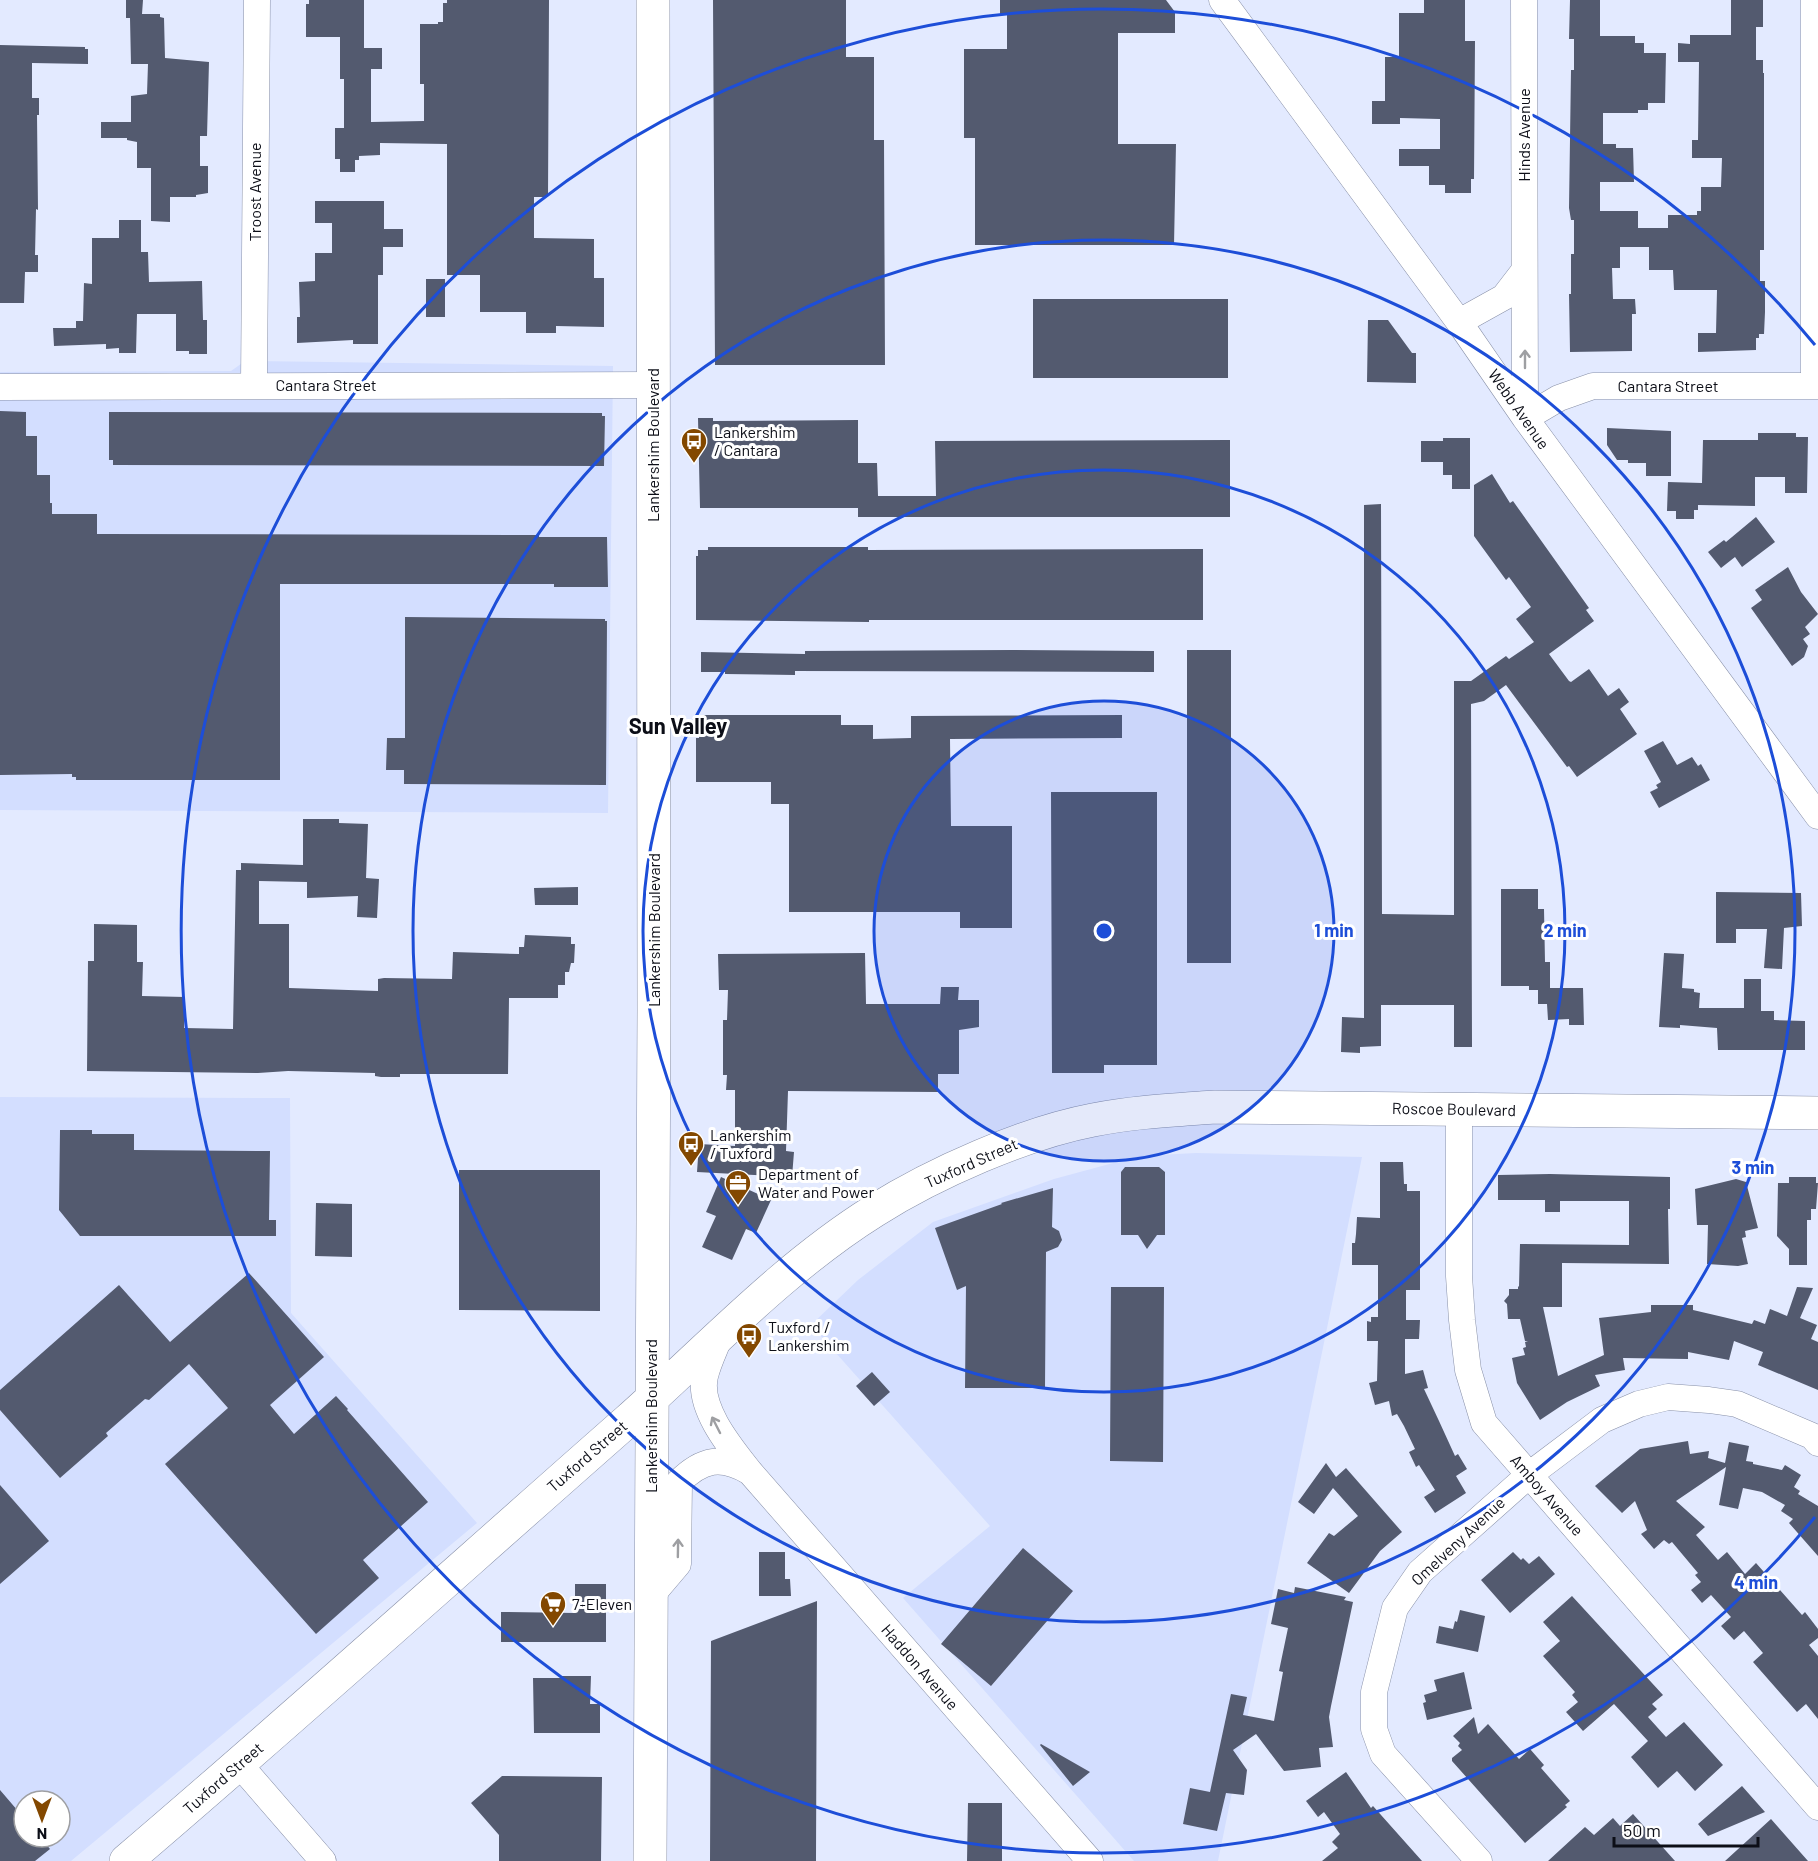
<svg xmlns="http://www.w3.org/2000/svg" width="1818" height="1861" viewBox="0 0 1818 1861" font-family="Barlow,sans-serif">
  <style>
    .built { fill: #d3deff; fill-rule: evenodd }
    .building { fill: #535a6f }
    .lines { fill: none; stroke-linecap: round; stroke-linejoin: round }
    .minor-casing { stroke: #8890a8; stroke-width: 27 }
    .major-casing { stroke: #8890a8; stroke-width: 34 }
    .minor { stroke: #fff; stroke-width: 26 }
    .major { stroke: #fff; stroke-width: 33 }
    .oneway { stroke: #9e9fa2 }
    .ring { fill: none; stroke: #1d4ed8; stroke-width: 3 }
    .labels { text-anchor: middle; stroke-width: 6; stroke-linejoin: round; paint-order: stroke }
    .street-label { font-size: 16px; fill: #0c0e17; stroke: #fff }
    .poi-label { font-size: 16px; fill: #0c0e17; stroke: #fff; text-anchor: start }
    .district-label { font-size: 22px; font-weight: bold; fill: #0c0e17; stroke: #fff }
    .centre { fill: #1d4ed8; stroke: #fff; stroke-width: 3 }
    .ring-label { font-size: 18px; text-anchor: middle; font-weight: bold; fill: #1d4ed8; stroke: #fff; stroke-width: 6; stroke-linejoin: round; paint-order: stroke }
  </style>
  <rect width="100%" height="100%" fill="#e3eaff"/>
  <path class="built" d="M245 361 613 366 608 813 0 810V372L231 371Z
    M0 1097 290 1098 291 1313 477 1523 71 1861H0ZM24 1801H60V1837H24Z
    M1196 1153 1362 1157 1218 1861H1134L903 1598 990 1526 811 1325 858 1280 933 1222 1054 1179 1139 1156Z"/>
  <path class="building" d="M126 0H143L142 14H160V17L164 18 165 58 209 62 207 136H200V166H208V193L196 195V197H170V222L151 221V168H137V142L127 140V138H101V122H131V96L147 94 148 64H131L130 18H126Z
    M309 0H364V48H382V69H371V122L424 121V84H420V24H438V22H443V3H447V0H549L548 197H534V238L594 239V278H604V327L556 326V333H526V312H480V275H447V144L380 143V155L359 156V160H355V172H340V159H335V128H344V79H340V37H306V4H309Z
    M713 0H846V57H874V140H884L885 365H715Z
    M1000 0H1166L1175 12V33H1118V144H1176L1174 245H975V138H964V49H1007V15H1000Z
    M1424 0H1465V41H1475L1474 179H1471V193H1445V185H1429V166H1399V149H1440V119L1400 118V124H1372V101H1385V57H1399V13H1424Z
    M1570 0H1600V36H1635V43H1644V53H1666L1665 103H1648V110H1638V113H1603V144H1616V148H1633L1634 182H1600V211H1638V228H1668V215H1697V211H1701V187H1721L1722 158H1692V140H1698L1699 62H1678V43L1690 44V35H1731V0H1763V27H1756V60H1763V73H1764V250H1760V281H1765V312L1764 334H1759V338H1756V350L1698 352V333H1716L1717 290H1674L1673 270H1649V247H1620V268H1612L1613 299H1635L1636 314H1632V351L1570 352 1569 294H1571V254H1574V220H1571L1569 208 1571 70H1574V39H1569Z
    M0 45 85 47V49H88V64L32 63V98H39V115H37L38 210 36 209 35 255H38V272H25L24 303H0Z
    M315 201H384V229H403V247H383V275H378V344H353V340L297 343V317H300L299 282 315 281V253H332V223H315Z
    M119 220H141V252H148L149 282 202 281 203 320H207V354H189V351H176V314H137L136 353H119V348L106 349V344L54 346 53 328H76V321H83L84 283 92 284V238H119Z
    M426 279H445V317H426Z
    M1033 299H1228V378H1033Z
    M1368 320H1388L1412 353H1416V383L1367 382Z
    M0 411 26 412V436H37V475H50V503H52V514H97V534L539 535V537H607L608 587H554V584H280V780H76V777H72V774L0 775Z
    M109 412 602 413V416H605L604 466 113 465V460H109Z
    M698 418H713V421L858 420V463H877L878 496H936L935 441 1230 440V517H858V508H700Z
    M1607 428 1671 431V476H1646V463H1628V460H1617L1607 445Z
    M1758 433H1796V437H1808L1807 493H1785V477H1755V506L1698 505V510H1694V519H1676V511H1667L1668 482 1702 483 1703 440H1758Z
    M1443 438H1470V489H1452V475H1443V462H1421V441H1443Z
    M1492 474 1510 503 1513 501 1589 608 1586 610 1594 621 1549 654 1569 681 1571 682 1589 669 1608 696 1619 688 1629 702 1620 709 1637 734 1577 777 1569 766 1567 767 1506 685 1484 701 1471 704 1472 1047H1454V1005H1381V1046L1360 1047V1053L1341 1052 1342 1017 1364 1018V505L1381 504 1382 914 1454 915V681H1471L1506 656 1509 659 1534 642 1516 619 1531 607 1509 577 1506 580 1474 536V485Z
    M1756 517 1775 542 1742 567 1735 557 1721 568 1708 552 1724 540 1726 542Z
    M708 547H868V550L1203 549V620H869V622L696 620V556H698V550H708Z
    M1788 567 1801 592 1818 614 1805 627 1810 634 1803 639 1808 646 1804 657 1792 666 1751 608 1762 600 1755 590Z
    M405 617 605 619V621H607L606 785 404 784V770H386L387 738H405Z
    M1011 650 1154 651V672L795 671V675L725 674V672H701V652L805 654V651Z
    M1187 650H1231V963H1187Z
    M701 715H841V725H873V739L911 738V716L1122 715V738L950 739 951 826H1012V928H960V912H789V804H771V782H696V738H699V717H701Z
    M1663 741 1677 765 1692 757 1698 766 1701 764 1710 780 1659 808 1650 792 1658 788 1656 785 1661 782 1644 751Z
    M1051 792H1157V1065H1104V1073H1052Z
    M303 819H339V823L368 824 366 878 379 879 377 918 357 917 358 896 307 898V882L259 881V924H289V988L378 991V979L384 978 452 979 453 952 519 954V947H524L525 935 571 937V944H575L574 963H571L569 972H565V985H558V998H509L508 1074H400V1077H381L375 1076V1073L288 1071 258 1073 87 1071 88 961H94V924L137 925V962H143L142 996 185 997 184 1028 233 1029 236 870H241V863L303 865Z
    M578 887V905H535L534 888Z
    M1501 889H1538V909H1544L1545 962H1550V988H1583L1584 1025H1569V1019L1548 1020 1547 1004H1538V990H1529V986H1501Z
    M1716 892 1801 893 1802 926 1784 928 1782 969 1764 968 1767 929H1736V943H1716Z
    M865 953 866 1004H940L941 987H959L958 1000H979V1027L959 1030V1074H938V1092L788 1091 786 1151 794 1152 792 1177 697 1172 699 1144 735 1146V1090H726L727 1075H723V1020H727L728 990H719L718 954Z
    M1664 953 1684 954 1682 988 1694 989V992L1700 993 1699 1008H1744V979H1761V1011H1774V1020L1805 1021V1050H1718L1717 1028 1680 1025V1028L1659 1027Z
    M60 1130H92V1134H134V1150L270 1151 269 1220H276V1236H80L59 1210Z
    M1380 1162H1403L1404 1184H1407V1191H1420V1290H1406V1320H1420L1419 1339H1405V1374L1423 1370 1428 1388 1424 1389 1439 1421 1455 1456 1458 1454 1467 1469 1456 1476 1466 1493 1435 1513 1424 1497 1435 1490 1419 1465 1416 1467 1409 1452 1415 1449 1404 1426 1397 1414 1392 1416 1389 1401 1375 1405 1369 1383 1377 1381 1378 1341H1367V1321L1371 1322V1317H1378V1265H1352V1243H1355L1356 1234 1357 1217 1380 1218Z
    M1125 1167H1159L1165 1172V1235H1157L1147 1249 1138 1235H1121V1172Z
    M459 1170H600V1311L459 1310Z
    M1550 1174 1670 1177V1209H1668L1669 1264 1562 1263V1307H1543L1558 1376 1604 1355 1599 1318 1651 1312V1305H1693V1310L1723 1317 1752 1324 1754 1320 1765 1324 1770 1309 1787 1316 1797 1287 1813 1288 1800 1318 1817 1325 1811 1339 1818 1342V1390L1758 1365 1763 1352 1734 1341 1729 1360 1688 1352V1359L1623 1358 1625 1370 1595 1375 1600 1386 1567 1402 1540 1420 1517 1383 1512 1358 1525 1355 1523 1348 1526 1347 1525 1342 1528 1341H1525L1520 1319H1508L1507 1304 1504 1301 1509 1295V1289H1518V1286L1519 1287 1520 1244 1629 1245V1201H1560V1212H1545V1200H1498V1175Z
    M721 1177 771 1200 756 1233 746 1229 732 1260 702 1247 716 1216 706 1212Z
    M1789 1177H1816V1183H1818L1816 1209H1811V1220H1807V1265H1789V1249L1777 1236 1778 1183H1789Z
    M1736 1179 1746 1182 1758 1228 1745 1231 1746 1237 1742 1238 1748 1264 1738 1266 1707 1264 1708 1225H1697L1695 1189Z
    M1053 1188 1052 1227 1059 1231 1062 1240 1058 1247 1046 1252 1045 1388H965L966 1286 957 1290 935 1228 1002 1204 1001 1203Z
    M316 1203 352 1204V1257L315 1256Z
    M249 1273 324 1357 270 1405 294 1434 336 1396 348 1409 347 1410 428 1502 363 1560 379 1578 316 1634 165 1464 228 1408 189 1364 149 1400 145 1399 106 1433 108 1436 60 1478 0 1410V1390L119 1285 170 1342Z
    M1111 1287H1164L1163 1462 1110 1461Z
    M872 1372 890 1392 874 1406 856 1386Z
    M1688 1441 1690 1454 1709 1451 1708 1458 1725 1463 1729 1442 1749 1446 1746 1461 1753 1462V1464L1782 1470 1785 1465 1801 1475 1794 1487 1800 1491 1798 1494 1818 1506V1556L1789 1523 1793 1519 1781 1511 1785 1505 1762 1492 1743 1488 1738 1509 1719 1505 1726 1467 1676 1501 1705 1527 1696 1535 1718 1560 1727 1552 1745 1574 1756 1563 1802 1615 1805 1612 1818 1629V1638L1809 1645 1818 1656V1719L1806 1704 1797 1712 1753 1662 1763 1653 1744 1631 1734 1640 1721 1626 1731 1617 1711 1595 1702 1603 1691 1590 1701 1582 1695 1575 1698 1573 1672 1542 1669 1544 1664 1540 1654 1549 1641 1534 1647 1530 1635 1501 1622 1513 1595 1486 1640 1449Z
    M1326 1463 1336 1477 1346 1468 1402 1532 1380 1551 1349 1593 1307 1563 1329 1533 1334 1536 1358 1516 1333 1488 1314 1514 1298 1502Z
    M0 1485 49 1541 0 1584Z
    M1023 1548 1073 1591 991 1686 941 1644Z
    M759 1552H785V1579H790L791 1596H759Z
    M1513 1552 1521 1560 1523 1558 1529 1564 1539 1556 1555 1574 1510 1613 1481 1580Z
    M575 1584H606V1642H501V1612L575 1613Z
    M1295 1587 1346 1597 1344 1600 1353 1602 1331 1706 1329 1717 1333 1747 1319 1748 1321 1767 1284 1771 1256 1734 1233 1750 1247 1770 1244 1795 1226 1793 1217 1831 1183 1824 1190 1788 1210 1792 1231 1694 1247 1697 1243 1715 1274 1721 1283 1672 1279 1671 1288 1628 1271 1624 1278 1589 1294 1593Z
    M1572 1596 1663 1695 1652 1704 1657 1709 1648 1717 1666 1737 1684 1722 1723 1765 1695 1791 1677 1771 1658 1788 1631 1757 1648 1741 1614 1704 1583 1731 1566 1712 1578 1702 1572 1695 1575 1692 1543 1656 1560 1641 1543 1622Z
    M817 1601 816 1861H710L711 1641Z
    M1460 1610 1485 1616 1478 1652 1436 1643 1439 1626 1453 1629 1455 1621 1457 1622Z
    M1464 1672 1472 1709 1427 1720 1423 1703 1426 1702 1424 1695 1437 1691 1434 1680Z
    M560 1676H591L590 1704H600V1733H534L533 1678H560Z
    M1474 1717 1478 1734 1488 1724 1519 1759 1530 1749 1544 1765 1541 1768 1570 1801 1565 1805 1567 1807 1525 1843 1452 1761V1758L1462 1750 1458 1746 1460 1743 1453 1736Z
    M1041 1744 1090 1772 1073 1786 1040 1745Z
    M1346 1772 1371 1808 1373 1806 1422 1861H1322L1338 1848 1332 1842 1340 1834 1324 1812 1318 1817 1306 1801Z
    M502 1776 602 1777 601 1861H499V1835L471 1803Z
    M1742 1786 1765 1812 1708 1836 1698 1824Z
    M0 1790 24 1818V1837H40L50 1849 35 1861H0Z
    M968 1803H1002V1861H967Z
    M1633 1814 1675 1861H1548L1585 1827 1594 1835 1613 1818 1620 1826Z
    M1771 1819 1808 1861H1725Z"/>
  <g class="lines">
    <g class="minor-casing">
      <path id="minor" d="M1222 0 1459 322 1525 418 1818 816
        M1524 0 1525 418
        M1814 0V386
        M1459 322 1504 297 1524 271
        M254 385 257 0
        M0 387 653 385
        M1525 418 1559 398 1593 386H1818
        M1459 1109V1276L1462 1320 1468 1370 1484 1423 1818 1807
        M720 1336C715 1349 708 1363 705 1376 697 1408 732 1449 750 1472L1090 1861
        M650 1597 678 1564 679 1482C702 1459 721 1455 750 1472
        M239 1764 323 1861
        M1479 1861 1383 1754 1374 1729V1692L1395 1608 1420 1572 1529 1475 1602 1420 1639 1404 1668 1397 1709 1400 1737 1404 1812 1436 1818 1443"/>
    </g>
    <g class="major-casing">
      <path id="major" d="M126 1861C295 1717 460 1568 626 1422 707 1350 783 1268 874 1211 934 1173 1025 1133 1093 1120 1133 1112 1174 1110 1215 1107L1818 1113
        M650 1861 654 1009 653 0"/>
    </g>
    <use href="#minor" class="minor"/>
    <use href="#major" class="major"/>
  </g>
  <defs><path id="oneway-shaft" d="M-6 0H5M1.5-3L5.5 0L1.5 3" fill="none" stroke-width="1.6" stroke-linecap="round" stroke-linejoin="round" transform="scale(1.5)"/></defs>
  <g class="oneway">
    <use href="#oneway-shaft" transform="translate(1525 359) rotate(-90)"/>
    <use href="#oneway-shaft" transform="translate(716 1425) rotate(-117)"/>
    <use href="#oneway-shaft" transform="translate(678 1548) rotate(-89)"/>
  </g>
  <circle cx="1104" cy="931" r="230" fill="#1d4ed8" fill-opacity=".12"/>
  <g class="ring">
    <circle cx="1104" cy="931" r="230"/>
    <circle cx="1104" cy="931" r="461"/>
    <circle cx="1104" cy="931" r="691"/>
    <path d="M1815 1517A922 922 0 1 1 1815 345"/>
  </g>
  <defs>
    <g id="bus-pin" transform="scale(1.35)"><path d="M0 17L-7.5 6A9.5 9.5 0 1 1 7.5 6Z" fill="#834800" stroke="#fff"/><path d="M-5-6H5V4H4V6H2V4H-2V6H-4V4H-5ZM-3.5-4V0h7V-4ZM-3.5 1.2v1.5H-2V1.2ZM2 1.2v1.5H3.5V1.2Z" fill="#fff"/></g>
    <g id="office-pin" transform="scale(1.35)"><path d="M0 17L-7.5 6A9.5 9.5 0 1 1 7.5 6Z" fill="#834800" stroke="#fff"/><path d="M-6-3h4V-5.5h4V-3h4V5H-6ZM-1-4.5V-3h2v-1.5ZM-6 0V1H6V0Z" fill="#fff"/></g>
    <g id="supermarket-pin" transform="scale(1.35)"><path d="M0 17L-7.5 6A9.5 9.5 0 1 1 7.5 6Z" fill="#834800" stroke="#fff"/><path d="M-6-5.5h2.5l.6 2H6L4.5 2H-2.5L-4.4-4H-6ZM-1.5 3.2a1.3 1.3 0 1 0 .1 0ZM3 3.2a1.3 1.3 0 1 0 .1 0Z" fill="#fff"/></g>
  </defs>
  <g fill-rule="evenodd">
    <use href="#bus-pin" x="694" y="441"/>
    <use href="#bus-pin" x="691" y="1144"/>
    <use href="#office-pin" x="738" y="1183"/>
    <use href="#bus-pin" x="749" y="1336"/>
    <use href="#supermarket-pin" x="553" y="1604"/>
  </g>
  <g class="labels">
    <g class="street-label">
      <text transform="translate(1524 135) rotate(-90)" y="6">Hinds Avenue</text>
      <text transform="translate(255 192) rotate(-90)" y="6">Troost Avenue</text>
      <text x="326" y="391">Cantara Street</text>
      <text x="1668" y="392">Cantara Street</text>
      <text transform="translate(1519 409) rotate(55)" y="6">Webb Avenue</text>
      <text transform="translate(653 445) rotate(-90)" y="6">Lankershim Boulevard</text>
      <text transform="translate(654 930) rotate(-90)" y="6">Lankershim Boulevard</text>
      <text transform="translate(1454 1109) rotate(1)" y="6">Roscoe Boulevard</text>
      <text transform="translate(971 1163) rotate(-24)" y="6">Tuxford Street</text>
      <text transform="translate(651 1416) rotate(-90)" y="6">Lankershim Boulevard</text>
      <text transform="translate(587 1456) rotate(-41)" y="6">Tuxford Street</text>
      <text transform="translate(1547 1495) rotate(49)" y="6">Amboy Avenue</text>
      <text transform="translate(1458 1541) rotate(-43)" y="6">Omelveny Avenue</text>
      <text transform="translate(920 1667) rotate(49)" y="6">Haddon Avenue</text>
      <text transform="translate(223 1778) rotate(-41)" y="6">Tuxford Street</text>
    </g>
    <g class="poi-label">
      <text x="714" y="438">Lankershim<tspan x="714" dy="18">/ Cantara</tspan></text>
      <text x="710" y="1141">Lankershim<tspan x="710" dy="18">/ Tuxford</tspan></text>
      <text x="758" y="1180">Department of<tspan x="758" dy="18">Water and Power</tspan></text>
      <text x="768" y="1333">Tuxford /<tspan x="768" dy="18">Lankershim</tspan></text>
      <text x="572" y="1610">7-Eleven</text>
    </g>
    <g class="district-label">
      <text x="678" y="734">Sun Valley</text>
    </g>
  </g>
  <circle cx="1104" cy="931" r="9" class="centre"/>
  <g class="ring-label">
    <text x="1334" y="937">1 min</text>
    <text x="1565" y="937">2 min</text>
    <text x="1753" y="1174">3 min</text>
    <text x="1756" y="1589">4 min</text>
  </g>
  <g transform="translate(42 1819) rotate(180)"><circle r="28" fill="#ffffff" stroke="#9e9fa2" stroke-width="1.5"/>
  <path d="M0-4.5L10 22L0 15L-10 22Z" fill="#834800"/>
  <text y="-9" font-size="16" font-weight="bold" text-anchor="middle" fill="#0c0e17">N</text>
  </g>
  <path d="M1614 1837v9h144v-9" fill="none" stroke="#0c0e17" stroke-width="3"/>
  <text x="1623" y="1837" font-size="18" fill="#0c0e17" stroke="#ffffff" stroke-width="4.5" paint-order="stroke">50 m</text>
</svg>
